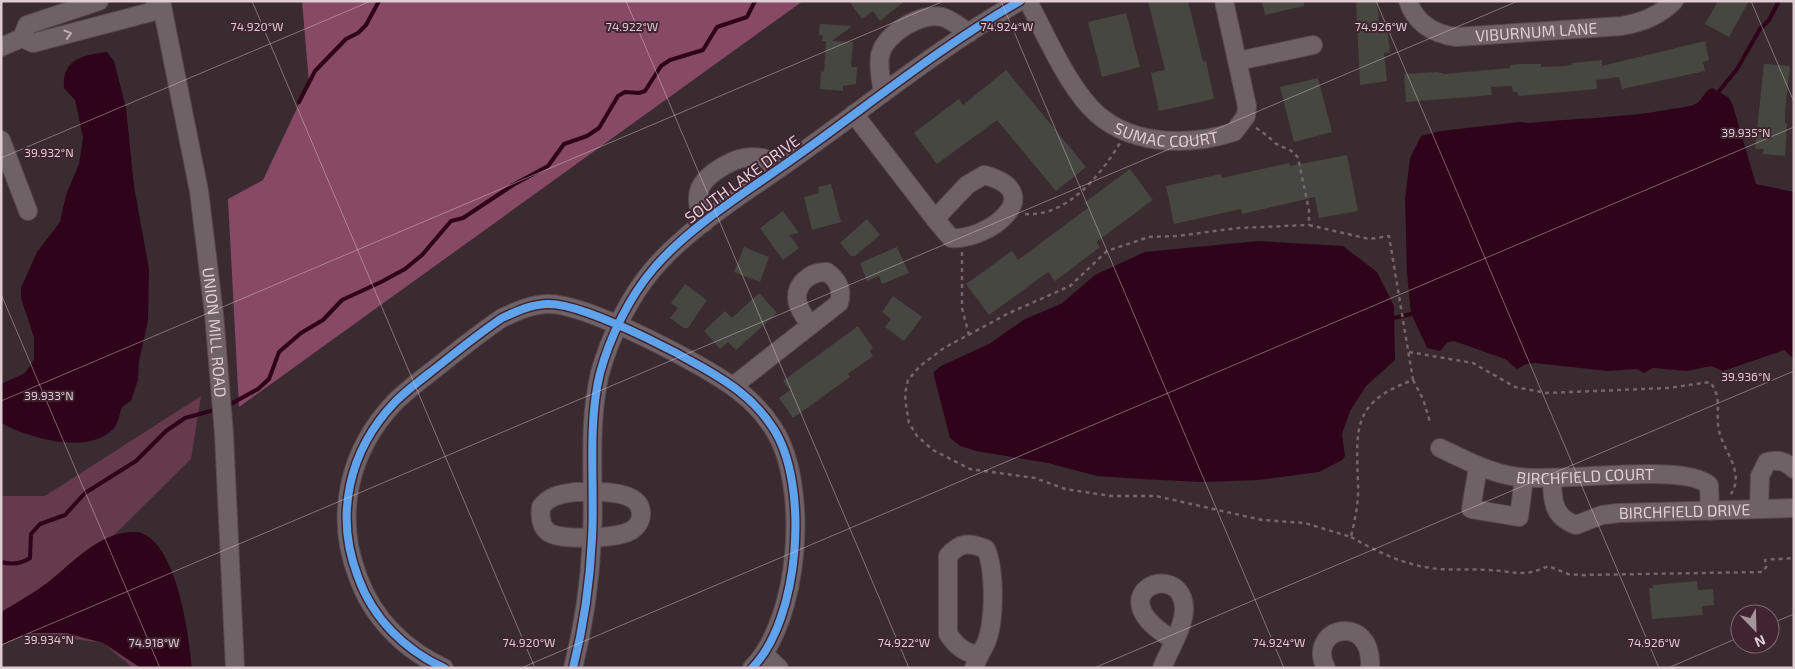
<svg xmlns="http://www.w3.org/2000/svg" width="1795" height="669" viewBox="0 0 1795 669" font-family="'Exo 2',sans-serif">
  <style>
    .green { fill: #66394c }
    .forest { fill: #884964 }
    .water { fill: #2f041a }
    .lines { fill: none; stroke-linecap: round; stroke-linejoin: round }
    .stream { stroke: #2f041a; stroke-width: 4 }
    .building { fill: #464740 }
    .minor-casing { stroke: #55494e; stroke-width: 20 }
    .path { stroke: #72676c; stroke-width: 2.5; stroke-dasharray: 4 4; stroke-linecap: butt }
    .minor { stroke: #6f6267; stroke-width: 18 }
    .cycleway-casing { stroke: #402530; stroke-width: 11 }
    .cycleway { stroke: #60a3ed; stroke-width: 8 }
    .oneway { stroke: #bdadb3 }
    .ticks { fill: none; stroke: #dfcdd3; stroke-width: 1; stroke-opacity: 0.45 }
    .labels { text-anchor: middle; stroke-width: 4; stroke-linejoin: round; paint-order: stroke }
    .street-label { font-size: 16px; fill: #dfcdd3; stroke: #402530 }
    .ticks-label { font-size: 12px; text-anchor: middle; fill: #dfcdd3; stroke: #402530; stroke-width: 4; stroke-linejoin: round; paint-order: stroke }
  </style>
  <rect width="100%" height="100%" fill="#3a2b31"/>
  <path class="green" d="M201 396 191 459 113 536 183 668H133L103 643 28 633 1 646V496H45Z"/>
  <path class="forest" d="M302 1H803L239 407 228 199 263 180 309 83Z"/>
  <path class="water" d="M107 52 114 61 126 108 134 186 149 269 148 321 139 361 138 380 131 401 122 407C119 414 119 422 114 428 90 456 29 438 1 423V384L25 373 34 360V337L21 298V288L37 252 60 222 66 195 79 164 83 138 78 113 75 100 64 88C62 58 84 55 107 52Z
    M1712 88 1728 97 1732 103 1756 184 1794 192V359L1784 350 1723 371 1711 366 1687 371 1653 368 1644 373 1637 369 1607 371 1535 363 1526 364 1517 369 1505 359 1454 341 1448 342 1440 351 1427 348 1411 313 1407 274 1405 198 1410 158 1421 136 1441 131 1520 122 1530 123C1576 118 1621 118 1666 110 1675 108 1685 108 1693 105 1703 102 1703 91 1712 88Z
    M1258 241 1343 246 1377 272 1394 306 1395 360 1366 386 1350 411 1342 434 1345 456 1342 460 1319 472 1259 480 1201 482 1141 479 1097 476 1048 463 976 451 960 446 950 438 934 376V372L941 366 989 344 1025 319 1061 304 1095 275 1145 252Z
    M138 532C177 541 189 635 192 668H141L103 643 66 633H28L1 645V612C16 603 32 594 47 583 74 562 100 530 138 532Z"/>
  <g class="lines">
    <path class="stream" d="M1716 95 1737 69 1760 29 1769 20 1779 1
      M299 102 315 71 346 39 358 33 366 25 379 1
      M1390 319 1415 313
      M227 406 258 389 269 379 279 352 301 333 323 320 342 300 381 282 405 269 422 255 451 221 463 218 513 185 548 166 564 144 587 136 599 128 618 96 625 92 639 93 645 91 661 66 670 60 703 50 717 27 747 17 755 1
      M1 562C12 565 21 564 30 558L31 534 40 524 65 515 85 493 136 461 166 431 185 418 218 409"/>
  </g>
  <path class="building" d="M849 1H905L880 21 873 11 862 19Z
    M1148 1H1188L1203 62 1206 61 1214 99 1159 111 1151 73 1165 70Z
    M1262 1H1304V6L1265 15Z
    M1356 1H1377L1379 22 1386 21 1390 52 1384 53 1387 81 1360 85Z
    M1718 1H1749L1729 37 1705 24Z
    M1126 13 1140 67 1102 77 1088 22Z
    M820 24 852 26 832 41 853 42 851 65 852 67H857L856 84 843 86V91L820 89 821 71 824 72 826 41H822L823 35H819Z
    M1705 41 1709 60 1703 62 1705 71 1622 89 1619 77 1596 80 1597 89 1518 96V92H1513L1512 86 1491 87 1492 95 1406 102 1404 74 1437 72 1445 74 1510 68V65L1521 64H1541V67L1565 66 1572 65V63L1602 60V66Z
    M1764 64 1790 66 1785 111V123H1787L1785 156 1763 154 1764 149H1755Z
    M1006 70 1086 167 1056 191 997 120 937 164 914 133 959 99 963 105Z
    M1318 78 1332 132 1294 142 1280 87Z
    M1347 155 1358 211 1319 218 1315 197 1242 214 1241 209 1174 224 1166 186 1221 174 1222 178 1289 163 1290 166Z
    M1130 169 1153 200 1096 242 1100 247 1055 281 1048 272 989 315 966 284 1012 251 1018 260 1088 208 1084 203Z
    M831 184 841 222 812 230 804 197 819 193 818 187Z
    M783 211 799 233 789 235 799 248 783 260 760 228Z
    M867 219 880 235 855 256H851L840 243Z
    M744 247 769 257 760 282 734 272Z
    M897 247 909 273 882 284 879 276 867 281 860 263Z
    M685 284 707 300 688 328H684L670 318 678 308 671 303Z
    M759 293 777 313 736 350 728 342 720 349 704 331 725 311 732 318Z
    M893 296 922 317 904 341 885 327 891 319 882 312Z
    M858 326 873 348 870 351 873 356 848 374 850 377 793 418 779 398 790 390 783 381Z
    M1697 581 1698 590 1713 589 1714 605 1702 606 1703 615 1652 619 1649 588H1653V585Z"/>
  <g class="lines">
    <g class="minor-casing">
      <g id="minor">
        <path id="s1" d="M161 1 199 191 214 314 224 434 235 668"/>
        <path id="s2" d="M1028 1C1045 34 1066 81 1090 107 1126 146 1186 147 1234 132L1246 116 1247 106 1224 1"/>
        <path id="s3" d="M1408 1C1416 24 1434 34 1456 37L1622 26C1643 22 1659 16 1674 1"/>
        <path d="M22 38 33 43 151 12 158 1"/>
        <path d="M1 47 22 38 27 25 99 1"/>
        <path d="M1238 61 1313 45"/>
        <path d="M883 93C881 81 878 67 880 55 886 33 921 12 942 17 951 19 961 28 969 33"/>
        <path d="M854 114 935 219"/>
        <path d="M1 140 28 211"/>
        <path d="M984 175C1050 192 989 241 951 238L935 219 967 185Z"/>
        <path d="M704 223C700 213 695 199 700 188 707 173 736 156 753 157 763 157 773 161 783 165"/>
        <path d="M733 386 839 303C843 289 838 280 827 272 810 271 793 285 798 304 800 311 806 319 810 325"/>
        <path id="s4" d="M1440 448C1465 460 1491 474 1519 477 1558 483 1684 462 1709 485L1710 511"/>
        <path d="M1478 467 1471 509 1519 517 1524 478"/>
        <path id="s5" d="M1552 478C1552 500 1553 517 1576 525L1602 515 1619 513 1794 508"/>
        <path d="M575 492C593 492 642 488 641 514 641 521 637 527 632 530 619 539 560 541 548 532 540 526 540 516 541 507 550 495 561 494 575 492Z"/>
        <path d="M1759 508 1760 476 1767 462C1778 459 1785 461 1794 469"/>
        <path d="M764 654 779 668"/>
        <path d="M444 668C405 650 373 619 358 577 334 515 349 450 395 402 409 388 426 376 441 364 461 348 481 332 502 318 517 311 532 304 549 304 588 304 708 366 740 392 753 402 764 414 773 428 810 484 800 620 752 668"/>
        <path d="M573 668C584 625 590 582 592 538 595 484 587 427 600 373 610 337 629 297 654 268 691 225 748 191 794 158 869 105 941 46 1020 1"/>
        <path d="M974 668C977 659 982 651 986 643 995 621 995 570 986 549 969 542 960 542 948 556V634C957 647 964 652 979 656"/>
        <path d="M1162 668C1169 650 1185 626 1184 607 1181 558 1094 594 1174 640"/>
        <path d="M1326 668C1305 627 1374 611 1370 668"/>
      </g>
    </g>
    <path class="path" d="M1256 128C1264 133 1269 137 1275 143 1284 149 1292 148 1298 158L1309 210V225
      M1025 214C1067 217 1100 176 1120 143
      M1309 225 1369 239 1389 236 1413 380C1353 402 1356 426 1358 483 1359 502 1355 519 1351 537L1305 523 1262 520 1156 496H1111L1065 489 1035 478 970 469 933 450 917 436 909 423 906 405 905 394 908 380 920 366 944 348 1009 313 1070 286 1107 251 1149 237 1177 236 1238 228Z
      M962 252V308L969 335
      M1409 352 1473 363 1515 387 1546 393 1668 388 1710 382C1723 399 1715 412 1719 431 1724 452 1745 472 1731 494
      M1413 380 1423 399 1430 422
      M1351 537C1377 552 1407 566 1438 569 1455 570 1471 569 1488 570 1514 571 1523 578 1548 566L1568 574 1582 575 1762 572 1767 566 1765 560 1794 558"/>
    <use href="#minor" class="minor"/>
    <g class="cycleway-casing">
      <path id="cycleway" d="M444 668C405 650 373 619 358 577 334 515 349 450 395 402 409 388 426 376 441 364 461 348 481 332 502 318 517 311 532 304 549 304 588 304 708 366 740 392 753 402 764 414 773 428 810 484 800 620 752 668
        M573 668C584 625 590 582 592 538 595 484 587 427 600 373 610 337 629 297 654 268 691 225 748 191 794 158 869 105 941 46 1020 1"/>
    </g>
    <use href="#cycleway" class="cycleway"/>
  </g>
  <defs><path id="oneway-chevron" d="M-2-3.5L2.5 0L-2 3.5" fill="none" stroke-width="1.6" stroke-linecap="round" stroke-linejoin="round" transform="scale(1.25)"/></defs>
  <use class="oneway" href="#oneway-chevron" transform="translate(68 34) rotate(-17)"/>
  <path class="ticks" d="M252 1 535 668M626 1 909 668M1001 1 1284 668M1376 1 1659 668M1751 1 1794 102M1 158 371 1M1 294 160 668M1 401 944 1M1770 624 1794 614M1 645 1518 1M521 668 1794 127M1094 668 1794 371M1668 668 1740 637"/>
  <g class="labels">
    <g class="street-label">
      <text dy="6" stroke="none"><textPath href="#s3" startOffset="144">VIBURNUM LANE</textPath></text>
      <text dy="6" stroke="none"><textPath href="#s2" startOffset="208">SUMAC COURT</textPath></text>
      <text transform="translate(742 179) rotate(-36)" y="6">SOUTH LAKE DRIVE</text>
      <text dy="6" stroke="none"><textPath href="#s1" startOffset="336">UNION MILL ROAD</textPath></text>
      <text dy="6" stroke="none"><textPath href="#s4" startOffset="151">BIRCHFIELD COURT</textPath></text>
      <text dy="6" stroke="none"><textPath href="#s5" startOffset="168">BIRCHFIELD DRIVE</textPath></text>
    </g>
  </g>
  <g class="ticks-label">
    <text x="257" y="31">74.920°W</text>
    <text x="632" y="31">74.922°W</text>
    <text x="1007" y="31">74.924°W</text>
    <text x="1381" y="31">74.926°W</text>
    <text x="1746" y="137">39.935°N</text>
    <text x="49" y="157">39.932°N</text>
    <text x="1746" y="381">39.936°N</text>
    <text x="49" y="400">39.933°N</text>
    <text x="49" y="644">39.934°N</text>
    <text x="154" y="647">74.918°W</text>
    <text x="529" y="647">74.920°W</text>
    <text x="904" y="647">74.922°W</text>
    <text x="1279" y="647">74.924°W</text>
    <text x="1654" y="647">74.926°W</text>
  </g>
  <rect width="1795" height="669" fill="none" stroke="#dfcdd3" stroke-width="5"/>
  <g transform="translate(1755 629) rotate(157)"><circle r="24" fill="#402530" stroke="#806871"/>
  <path d="M0-4L9 19L0 12L-9 19Z" fill="#a5949a"/>
  <text y="-8" font-size="14" font-weight="bold" text-anchor="middle" fill="#dfcdd3">N</text>
  </g>
</svg>
